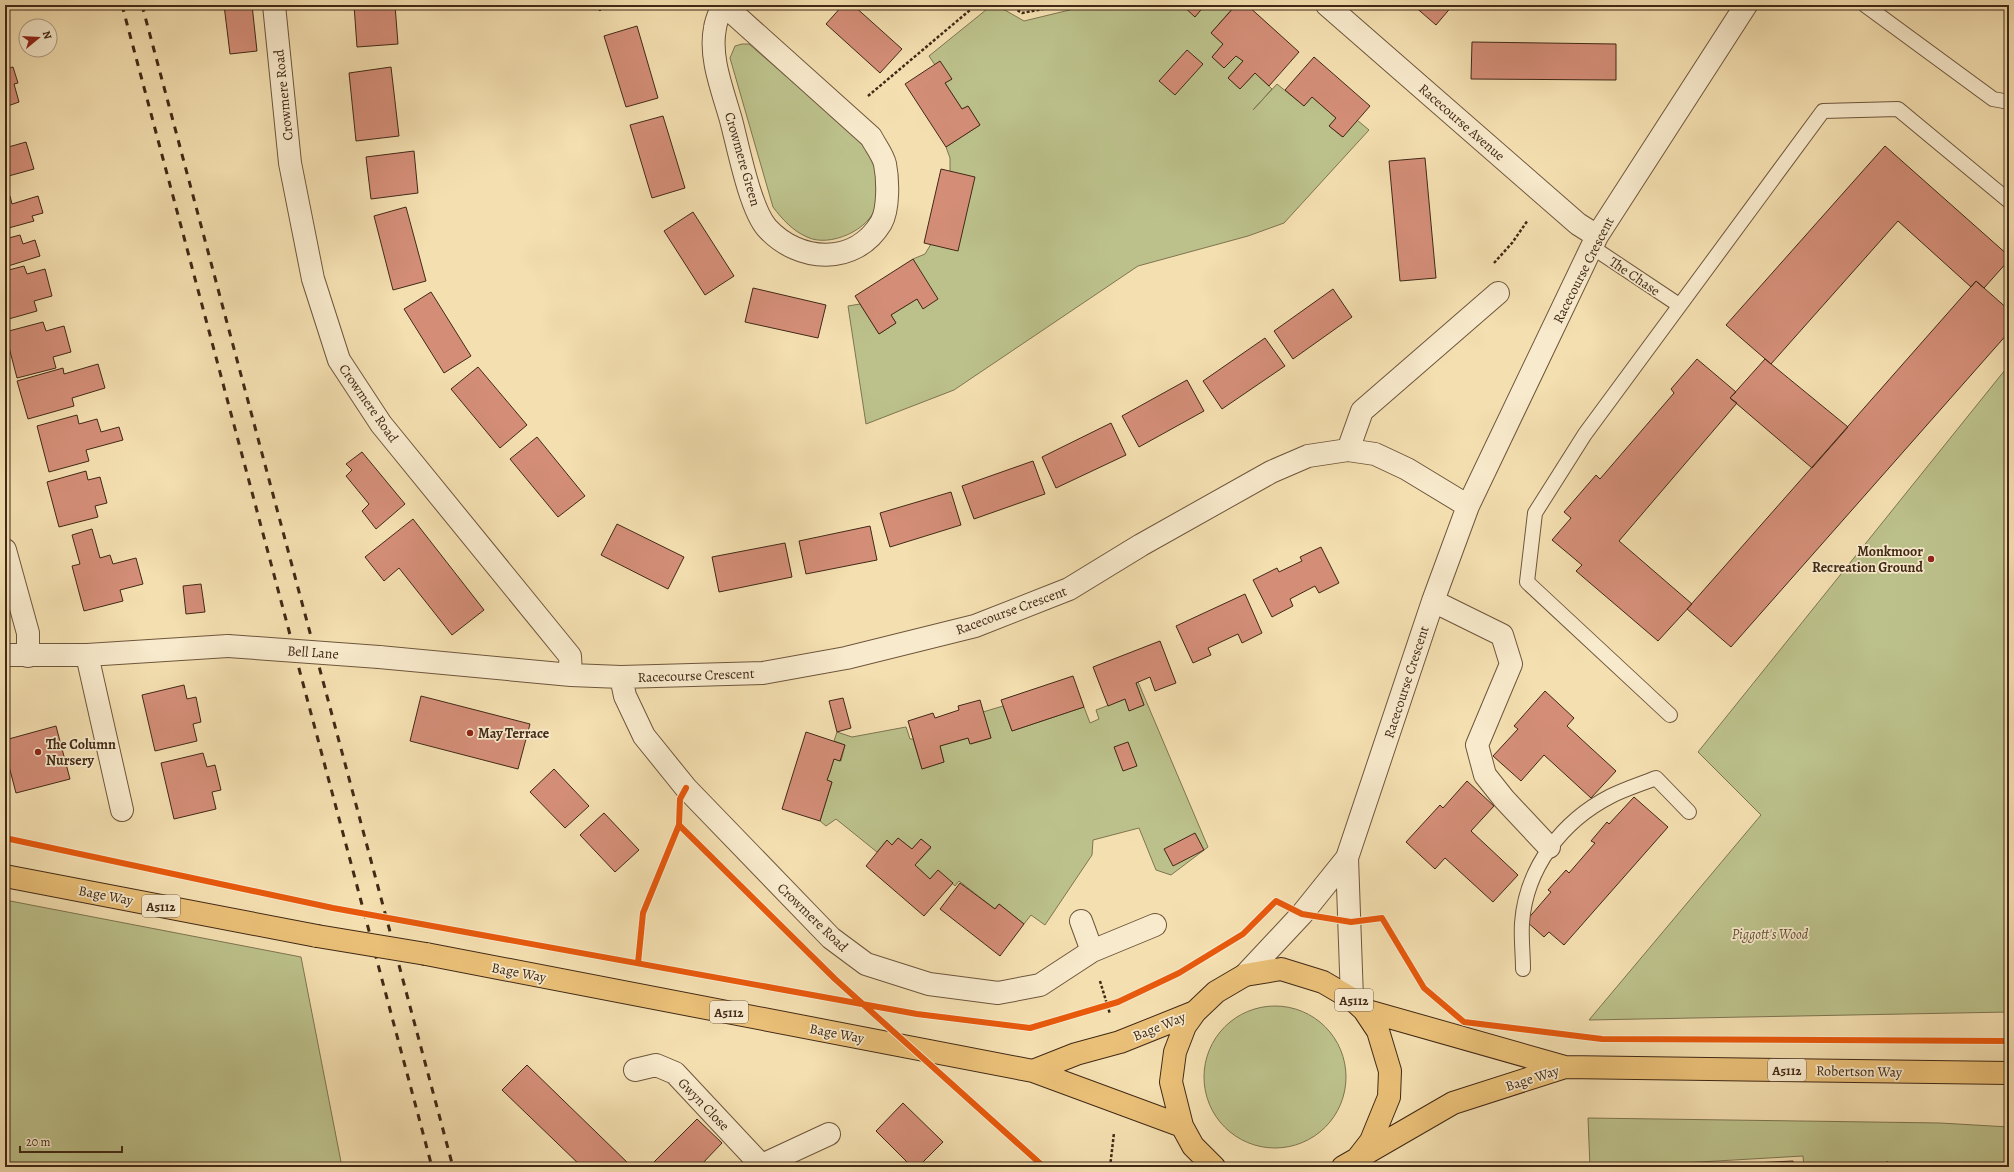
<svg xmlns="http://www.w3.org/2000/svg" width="2014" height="1172" viewBox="0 0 2014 1172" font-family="Alegreya,serif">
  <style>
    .green { fill: #bcc18b; stroke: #7e7550 }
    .building { fill: #d48e78; stroke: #412916 }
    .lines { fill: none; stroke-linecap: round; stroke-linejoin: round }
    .lane-casing { stroke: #6e563c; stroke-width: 16 }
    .street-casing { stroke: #6e563c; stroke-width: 24 }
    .primary-casing { stroke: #412916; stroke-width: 24 }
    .path { stroke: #412916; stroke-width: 2.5; stroke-dasharray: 3 2; stroke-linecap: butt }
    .lane { stroke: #f8eacc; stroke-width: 14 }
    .street { stroke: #f8eacc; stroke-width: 22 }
    .primary { stroke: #eac078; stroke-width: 22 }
    .rail { stroke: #412916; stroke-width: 3; stroke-dasharray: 7 7; stroke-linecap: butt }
    .street-bridge-casing { stroke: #6e563c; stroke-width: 24; stroke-linecap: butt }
    .primary-bridge-casing { stroke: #412916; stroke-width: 24; stroke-linecap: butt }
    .street-bridge { stroke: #f8eacc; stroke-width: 22 }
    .primary-bridge { stroke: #eac078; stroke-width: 22 }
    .cycleway-casing { stroke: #f8eacc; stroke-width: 8 }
    .cycleway { stroke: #e8590c; stroke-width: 6 }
    .poi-dot { fill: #8f2418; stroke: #f8eacc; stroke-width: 1.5 }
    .labels { text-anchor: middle; stroke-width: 3.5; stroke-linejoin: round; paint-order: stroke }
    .shield { fill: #f8eacc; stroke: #78634d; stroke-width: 1 }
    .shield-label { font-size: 13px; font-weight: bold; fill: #412916 }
    .street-label { font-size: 14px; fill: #412916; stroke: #f8eacc }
    .poi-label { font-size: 14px; font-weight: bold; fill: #412916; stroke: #f8eacc; text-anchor: start }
    .park-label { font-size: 14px; font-style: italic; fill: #604f33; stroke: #f8eacc }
  </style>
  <rect width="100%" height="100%" fill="#f4dfb0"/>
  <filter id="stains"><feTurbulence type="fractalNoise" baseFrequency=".005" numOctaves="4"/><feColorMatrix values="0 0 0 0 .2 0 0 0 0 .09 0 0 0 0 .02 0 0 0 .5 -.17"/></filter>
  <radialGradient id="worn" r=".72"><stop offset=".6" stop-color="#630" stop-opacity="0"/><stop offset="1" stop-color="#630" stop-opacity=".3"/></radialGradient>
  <path class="green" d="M992 5H996L1024 21 1082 7 1084 5H1182L1195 16 1205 5H1216L1221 9 1225 5 1231 10 1211 33 1223 44 1212 57 1224 68 1236 56 1243 61 1228 78 1240 89 1255 73 1272 89 1253 110 1277 84 1304 106 1312 97 1336 118 1329 126 1342 137 1357 120 1369 130 1284 223 1248 236 1138 266 954 390 866 424 848 306 860 304 879 334 896 323 891 315 917 299 923 308 913 259 925 254 931 244 950 171V158L946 147 980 125 968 106 962 109 945 83 952 79 935 65 929 56Z
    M742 44H749C772 64 795 84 818 104 837 121 863 138 873 163 878 175 879 192 876 205 871 230 829 248 807 237 793 231 782 219 773 207L730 58 735 46Z
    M2009 365V1012L1589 1020 1761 815 1698 752Z
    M1138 682 1208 847 1171 875 1156 870 1139 828 1093 840 1092 855 1045 925 1031 915 1024 924 999 904 995 909 959 881 955 886 938 870 930 879 915 865 931 848 921 839 912 849 898 838 892 845 887 840 877 852 836 819 826 826 820 821 832 782 827 780 834 759 841 761 845 745 834 741 837 732 852 737 906 727 910 739H913L922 769 944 762 940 746 968 738 971 744 991 738 983 712 1003 706 1012 731 1084 707 1090 723 1099 719 1096 710 1125 699 1130 710 1144 705 1136 683Z
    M5 900 301 957 342 1167H5Z
    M1204 1077a71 71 0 1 1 142 0a71 71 0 1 1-142 0Z
    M1588 1118 1940 1123 2009 1127V1167H1913L1911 1165 1909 1167H1893L1887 1161 1881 1167H1804L1803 1156 1648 1165V1167H1590Z"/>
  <path class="building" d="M224 5H252L257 51 230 54Z
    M354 5H395L398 44 357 47Z
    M593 5H605L600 11Z
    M843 5H853L902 49 880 73 826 24Z
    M1182 5H1205L1195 17Z
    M1236 5H1247L1299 52 1269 86 1255 73 1240 89 1228 78 1243 61 1236 56 1224 68 1212 57 1223 44 1211 33Z
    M1413 5H1453L1436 25Z
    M637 26 658 98 626 107 604 36Z
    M1472 42 1616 44V80L1471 79Z
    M1187 50 1203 64 1175 95 1159 81Z
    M1314 57 1370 106 1343 137 1329 126 1336 118 1312 97 1304 106 1285 90Z
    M940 61 952 79 945 83 962 109 968 106 980 125 946 147 905 84Z
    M13 67 18 83 14 84 19 102 5 107V69Z
    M391 67 399 136 356 141 349 73Z
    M663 116 685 188 652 198 630 125Z
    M26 142 34 169 5 177V148Z
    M1885 146 2009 256V260L1984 288 1976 281 1971 287 1898 221 1771 364 1726 325Z
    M414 151 418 193 371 199 366 157Z
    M1425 158 1436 278 1400 281 1389 161Z
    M941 169 975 177 958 251 924 243Z
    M10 196 12 204 38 196 43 213 32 216 34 221 5 229V197Z
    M406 207 426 281 393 290 374 216Z
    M693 212 734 276 705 295 664 231Z
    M20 235 23 244 35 240 40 256 5 267V239Z
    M913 259 938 299 923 309 917 299 891 315 896 323 879 334 855 296Z
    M24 266 27 274 45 269 52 296 34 301 37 311 5 320V271Z
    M1976 281 2009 310V332L1731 647 1687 609Z
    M753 288 826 305 818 338 745 322Z
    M1333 289 1352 317 1293 359 1274 331Z
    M431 292 471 356 444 373 404 309Z
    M43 322 46 331 64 326 71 352 53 357 56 368 17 378 5 332Z
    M1265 338 1285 366 1222 409 1203 381Z
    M1697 359 1736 392 1730 398 1737 403 1619 541 1692 604 1658 641 1576 571 1582 565 1552 540 1571 518 1564 512 1596 475 1600 479 1674 393 1671 389Z
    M1765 359 1848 427 1812 468 1730 398Z
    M98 364 105 388 72 398 74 406 28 419 17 381 63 368 64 374Z
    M478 367 527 425 500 448 451 389Z
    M1187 380 1204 411 1139 447 1122 416Z
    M77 415 79 424 97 419 101 432 119 427 123 440 86 450 89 461 49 472 37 426Z
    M1111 423 1126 455 1056 488 1042 457Z
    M537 437 585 496 558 517 510 459Z
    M362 452 405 504 376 529 362 511 369 504 346 476 352 470 346 464Z
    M1033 461 1045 494 974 519 962 486Z
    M86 471 88 480 100 477 107 503 95 506 98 517 59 527 47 482Z
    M951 492 961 525 890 547 880 513Z
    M413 519 484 610 452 635 399 568 384 581 365 557Z
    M617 524 684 557 668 589 601 555Z
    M870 526 877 560 806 574 799 541Z
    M92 529 100 558 110 555 113 564 136 558 143 584 120 590 123 601 84 611 72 566 80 564 72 535Z
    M785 543 792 577 719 592 712 557Z
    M1321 547 1339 583 1319 593 1315 586 1290 599 1293 606 1272 617 1253 580 1277 568 1279 572 1302 561 1300 557Z
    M201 584 205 612 186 614 183 586Z
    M1245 594 1262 633 1242 643 1238 634 1208 648 1211 655 1193 663 1176 626Z
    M1160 641 1176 683 1155 691 1150 677 1136 683 1144 705 1129 711 1125 699 1108 706 1093 667Z
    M1073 676 1084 707 1012 731 1001 700Z
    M184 685 187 699 196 697 201 722 193 724 197 741 155 751 142 695Z
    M1545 691 1574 718 1567 726 1616 771 1591 798 1544 755 1521 781 1493 756 1518 729 1514 726Z
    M421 696 530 724 518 769 410 741Z
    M843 698 851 728 837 732 829 701Z
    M980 700 991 738 970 744 968 738 940 746 944 762 922 769 908 721 933 713 935 718 959 710 958 706Z
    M56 726 70 779 16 793 5 751V740Z
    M806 732 845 745 840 761 834 759 830 772 827 780 832 782 820 821 782 809Z
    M1128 742 1137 766 1123 771 1114 747Z
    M203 753 207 767 215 765 221 790 212 792 216 809 174 819 161 763Z
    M554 769 589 806 565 828 530 792Z
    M1467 781 1494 806 1471 831 1518 875 1493 902 1445 858 1435 869 1406 842 1440 805 1443 808Z
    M1634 797 1668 827 1564 945 1549 932 1544 937 1526 921 1551 892 1548 890 1566 870 1569 873 1595 843 1591 841 1607 822 1609 824Z
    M604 813 639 850 615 872 580 835Z
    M1195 833 1204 850 1173 866 1164 849Z
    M898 838 912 849 921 839 931 847 915 865 930 879 938 870 953 883 924 916 866 866 887 840 892 845Z
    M960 883 995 909 999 904 1024 924 1000 956 940 909Z
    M527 1065 632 1167H582L502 1090Z
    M903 1103 943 1142 918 1167H912L876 1131Z
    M697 1119 722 1143 699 1167H649Z
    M1793 1161 1794 1167H1714V1165Z"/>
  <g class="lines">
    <g class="lane-casing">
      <path id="lane" d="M1865 5 1993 99 2009 102
        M1592 247 1679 305
        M1670 715 1527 582 1535 513 1585 434 1823 111 1898 109 2009 201
        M1523 969C1523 954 1521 938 1522 923 1526 868 1562 821 1611 796 1625 789 1641 784 1656 778L1689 812"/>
    </g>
    <g class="street-casing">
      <path id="street" d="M274 5 290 163 313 279 339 360 381 424 570 656 571 675
        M723 5C720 12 716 20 715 28 709 58 723 91 731 120 738 146 750 209 767 228 799 263 855 266 881 223 889 209 888 179 885 164 883 155 875 145 871 137L724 5
        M1327 5 1578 224 1597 236
        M1348 450 1362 411 1498 293
        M5 550 28 633V656
        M1433 601 1502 635 1511 664 1477 745 1485 775 1504 799 1549 847
        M5 655H87L228 646
        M87 655 122 810
        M379 657 571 675 621 677 763 673 846 658 975 626 1069 589 1141 545 1271 472 1308 456 1348 450 1375 454 1407 469 1468 506
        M621 677 625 696 644 736 686 788 831 938 866 964 929 984 998 993 1040 985 1092 951 1155 925
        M1347 858 1352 999
        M1081 921 1092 951
        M1245 975 1302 914 1347 858 1433 601 1468 506 1597 236 1746 5
        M635 1070 656 1065 675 1073 763 1167
        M762 1165 829 1134"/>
    </g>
    <g class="primary-casing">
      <path id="primary" d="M5 876 317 936
        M426 954 1033 1071 1182 1126
        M1364 1010 1565 1067 2009 1073
        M1033 1071 1076 1054 1120 1042 1195 1012
        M1363 1155 1453 1103 1565 1067
        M1214 1167 1193 1146 1182 1126 1171 1082 1175 1052 1185 1026 1195 1012 1216 992 1245 975 1281 969 1323 982 1352 999 1364 1010 1378 1031 1390 1071 1389 1097 1371 1141 1357 1159 1343 1167"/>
    </g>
    <path class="path" d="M1009 5 1022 13 1064 5
      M868 96 976 5
      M1494 263 1512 243 1528 220
      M1100 981 1110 1014
      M1110 1167 1114 1133"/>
    <use href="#lane" class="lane"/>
    <use href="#street" class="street"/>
    <use href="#primary" class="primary"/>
    <path class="rail" d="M122 5 432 1167
      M142 5 453 1167"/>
    <g class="street-bridge-casing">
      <path id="street-bridge" d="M228 646 379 657"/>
    </g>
    <g class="primary-bridge-casing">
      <path id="primary-bridge" d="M317 936 426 954"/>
    </g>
    <use href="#street-bridge" class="street-bridge"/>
    <use href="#primary-bridge" class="primary-bridge"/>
    <g class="cycleway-casing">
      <path id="cycleway" d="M686 788 680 799 679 825 835 979 1044 1167
        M5 838 333 908 917 1014 1030 1028 1118 1002 1179 973 1243 934 1276 901 1302 914 1351 922 1382 918 1424 988 1464 1022 1602 1039 2009 1041
        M638 963 643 913 679 825"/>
    </g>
    <use href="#cycleway" class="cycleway"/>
  </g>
  <g class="poi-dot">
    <circle cx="1931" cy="559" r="4"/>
    <circle cx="470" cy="733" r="4"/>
    <circle cx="38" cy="752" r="4"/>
  </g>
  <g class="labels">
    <g class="shield">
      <rect x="142" y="895" width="38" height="22" rx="3"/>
      <rect x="1335" y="989" width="38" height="22" rx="3"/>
      <rect x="710" y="1001" width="38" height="22" rx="3"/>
      <rect x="1768" y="1059" width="38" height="22" rx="3"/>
    </g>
    <g class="shield-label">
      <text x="161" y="911">A5112</text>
      <text x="1354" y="1005">A5112</text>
      <text x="729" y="1017">A5112</text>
      <text x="1787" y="1075">A5112</text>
    </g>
    <g class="street-label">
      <text transform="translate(283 95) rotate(-96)" y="5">Crowmere Road</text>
      <text transform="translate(1462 122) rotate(41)" y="5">Racecourse Avenue</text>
      <text transform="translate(743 159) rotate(74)" y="5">Crowmere Green</text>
      <text transform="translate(1583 270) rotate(-63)" y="5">Racecourse Crescent</text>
      <text transform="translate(1635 276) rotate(34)" y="5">The Chase</text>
      <text transform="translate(369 403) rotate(55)" y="5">Crowmere Road</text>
      <text transform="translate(1011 610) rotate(-20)" y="5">Racecourse Crescent</text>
      <text transform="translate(313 652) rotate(4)" y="5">Bell Lane</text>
      <text transform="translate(696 675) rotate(-2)" y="5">Racecourse Crescent</text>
      <text transform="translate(1406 682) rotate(-72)" y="5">Racecourse Crescent</text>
      <text transform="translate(106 895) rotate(11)" y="5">Bage Way</text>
      <text transform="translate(813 917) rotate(44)" y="5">Crowmere Road</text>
      <text transform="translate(519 972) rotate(11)" y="5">Bage Way</text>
      <text transform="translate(1159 1026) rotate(-22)" y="5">Bage Way</text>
      <text transform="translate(837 1033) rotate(11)" y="5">Bage Way</text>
      <text transform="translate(1859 1071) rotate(1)" y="5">Robertson Way</text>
      <text transform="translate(1532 1078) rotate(-18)" y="5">Bage Way</text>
      <text transform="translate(704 1104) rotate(46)" y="5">Gwyn Close</text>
    </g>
    <g class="poi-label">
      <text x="1923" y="556" text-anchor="end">Monkmoor<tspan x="1923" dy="16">Recreation Ground</tspan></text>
      <text x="478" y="738">May Terrace</text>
      <text x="46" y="749">The Column<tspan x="46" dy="16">Nursery</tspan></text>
    </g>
    <g class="park-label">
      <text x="1770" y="939">Piggott's Wood</text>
    </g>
  </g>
  <rect width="2014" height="1172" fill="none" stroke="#f4dfb0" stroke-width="20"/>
  <rect x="6" y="6" width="2002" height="1160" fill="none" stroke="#412916" stroke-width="2"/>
  <rect x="10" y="10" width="1994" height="1152" fill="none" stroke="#412916"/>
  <g transform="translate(38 38) rotate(72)"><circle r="19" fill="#f8eacc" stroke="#af9d83"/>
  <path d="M0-3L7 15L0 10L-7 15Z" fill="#8f2418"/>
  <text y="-6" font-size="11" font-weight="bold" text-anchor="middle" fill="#412916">N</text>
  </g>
  <path d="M20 1146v6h102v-6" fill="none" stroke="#412916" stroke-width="2"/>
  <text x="26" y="1146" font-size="12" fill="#412916" stroke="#f8eacc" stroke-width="3" paint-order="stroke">20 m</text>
  <rect width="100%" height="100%" filter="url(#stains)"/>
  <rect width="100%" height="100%" fill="url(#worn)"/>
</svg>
